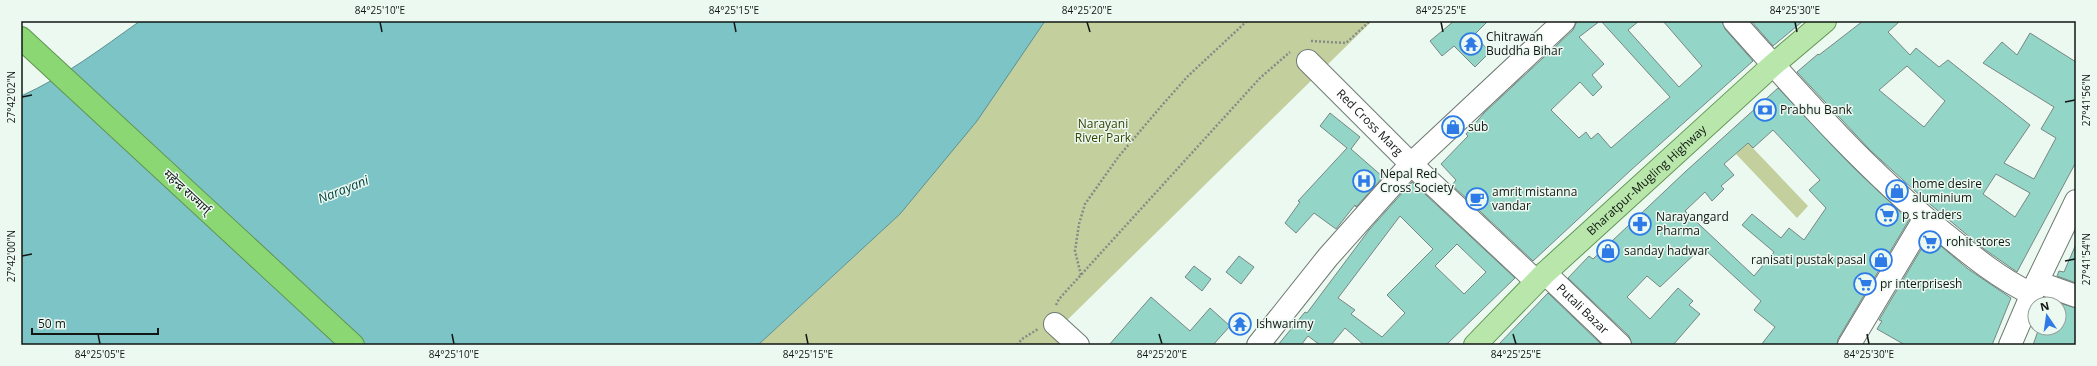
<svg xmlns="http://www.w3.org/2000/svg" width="2097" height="366" viewBox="0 0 2097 366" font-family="'Open Sans','Noto Sans Devanagari',sans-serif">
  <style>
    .green { fill: #c4cf9e }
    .water { fill: #7dc4c6; stroke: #5d9091 }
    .building { fill: #93d5c6; stroke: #788783; fill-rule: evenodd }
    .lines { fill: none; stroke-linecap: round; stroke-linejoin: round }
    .minor-casing { stroke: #6e7a73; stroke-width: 24 }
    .major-casing { stroke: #619452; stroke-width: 24 }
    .highway-casing { stroke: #619452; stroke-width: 24 }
    .path { stroke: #838c87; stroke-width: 2.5; stroke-dasharray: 2 2; stroke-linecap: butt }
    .minor { stroke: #fff; stroke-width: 22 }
    .major { stroke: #b9e7ab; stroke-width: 22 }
    .highway { stroke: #8bd773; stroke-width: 22 }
    .ticks { fill: none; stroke: #121714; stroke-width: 1.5 }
    .labels { text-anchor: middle; stroke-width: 3; stroke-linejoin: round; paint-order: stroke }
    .poi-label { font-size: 12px; fill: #121714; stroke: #ecf9f1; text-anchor: start }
    .street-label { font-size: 12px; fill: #121714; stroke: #ecf9f1 }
    .park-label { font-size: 12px; fill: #364002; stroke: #ecf9f1 }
    .water-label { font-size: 13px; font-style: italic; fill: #004345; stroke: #ecf9f1 }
    .neatline { fill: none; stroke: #121714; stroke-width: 1.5 }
    .ticks-label { font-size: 10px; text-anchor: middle; fill: #121714 }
  </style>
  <rect width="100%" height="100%" fill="#ecf9f1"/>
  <path class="green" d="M1045 21H1372L1053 334 1067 345H758L900 214Z
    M1748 143 1808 206 1797 218 1736 154Z"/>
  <path class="water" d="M140 21H1045L977 121 900 214 758 345H21V96C64 77 102 48 140 21Z"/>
  <path class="building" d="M1454 21H1488L1474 35 1490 52 1475 67 1454 46 1442 56 1430 41Z
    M1577 21H1600L1579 37 1604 64 1592 75 1602 87 1593 96 1580 82 1551 110 1579 138 1586 132 1591 139 1598 133 1611 148 1670 97 1601 21H1639L1628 30 1679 87 1702 66 1663 21H1722L1725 29 1753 61 1631 170 1533 261 1452 185 1456 180 1441 164 1468 136 1466 134 1484 113 1573 30Z
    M1751 21H1803L1773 46Z
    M1863 21H1900L1888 32 1910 55 1916 48 1939 67 1948 60 2030 125 2004 163 2034 179 2056 138 2041 129 2054 107 1983 63 2002 42 2017 55 2030 33 2076 62V162L2017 272 1984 249 1925 200 1870 150 1797 72 1818 54 1819 55ZM1907 66 1945 101 1924 127 1879 90ZM1996 174 2030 193 2015 217 1983 194Z
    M1778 88 1853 167 1909 220 1838 339 1837 345H1761L1775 327 1754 310 1761 301 1702 247 1660 287 1647 276 1627 297 1650 319 1678 288 1693 301 1689 305 1700 314 1673 345H1632L1629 336 1568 278 1589 256 1593 259 1611 242 1685 172ZM1773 130 1820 180 1809 190 1826 208 1804 240 1789 228 1781 238 1752 214 1742 225 1774 252 1754 276 1685 211 1705 192 1712 201 1724 189 1721 186 1734 175 1724 164 1748 143 1753 148Z
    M1330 113 1360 137 1351 149 1383 177 1356 207 1355 205 1336 229 1314 213 1296 233 1285 223 1300 202 1298 201 1347 148 1320 126Z
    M1412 182 1515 278 1446 345H1364L1345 328 1331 345H1320L1308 336 1301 345H1278L1305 312 1307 313 1369 230ZM1400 216 1433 249 1387 295 1405 313 1382 337 1351 314 1355 310 1338 298ZM1457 244 1486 272 1464 294 1435 266Z
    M1929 236 1968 269 2011 298 1992 345H1905L1877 329 1882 321 1879 320Z
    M2076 244V283L2057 276 2059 271 2064 272Z
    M1239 256 1254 267 1241 284 1226 272Z
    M1194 266 1211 279 1202 291 1185 277Z
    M1548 293 1602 345H1498Z
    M1151 297 1190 331 1210 308 1230 326 1213 345H1109Z
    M2047 299 2076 308V345H2033L2039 328H2059V304H2044Z"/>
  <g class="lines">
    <g class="minor-casing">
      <g id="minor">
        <path d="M1734 21C1801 96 1867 171 1945 234 1972 256 2000 279 2032 294"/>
        <path id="s1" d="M1308 61 1411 164 1536 281"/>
        <path id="s2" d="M1545 273 1620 345"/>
        <path d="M2037 282 2076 296"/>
        <path d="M1055 324 1078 345"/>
        <path d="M1258 345 1328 257 1411 164 1564 21"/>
        <path d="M1849 345 1925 218"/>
        <path d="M2010 345 2037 282 2076 201"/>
      </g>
    </g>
    <g class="major-casing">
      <g id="major">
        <path id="s3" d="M1475 345 1545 273 1773 65 1825 21"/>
      </g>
    </g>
    <g class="highway-casing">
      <path id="highway" d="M21 38 353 345"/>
    </g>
    <path class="path" d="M1311 41 1346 43 1370 21
      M1081 275 1075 251 1079 224 1085 204 1119 156 1164 103 1188 76 1247 21
      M1056 305 1059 299 1260 78 1290 52
      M1017 345 1022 339 1038 329"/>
    <use href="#minor" class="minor"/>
    <use href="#major" class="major"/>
    <use href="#highway" class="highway"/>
  </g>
  <path class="ticks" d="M380 22 382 32M734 22 736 32M1087 22 1090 32M1441 22 1443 32M1795 22 1797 32M22 97 32 95M2065 102 2075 100M22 256 32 254M2065 261 2075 259M98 334 100 344M452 334 454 344M806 334 808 344M1159 334 1162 344M1513 334 1516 344M1867 334 1869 344"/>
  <defs>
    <g id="temple-ring" transform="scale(1.15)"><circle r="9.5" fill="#ecf9f1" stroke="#2e7be7" stroke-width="1.5"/><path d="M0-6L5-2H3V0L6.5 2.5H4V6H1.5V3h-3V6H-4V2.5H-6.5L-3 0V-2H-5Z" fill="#2e7be7"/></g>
    <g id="bank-ring" transform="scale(1.15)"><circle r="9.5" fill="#ecf9f1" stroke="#2e7be7" stroke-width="1.5"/><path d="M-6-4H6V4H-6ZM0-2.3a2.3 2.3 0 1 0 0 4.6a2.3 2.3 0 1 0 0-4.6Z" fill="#2e7be7"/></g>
    <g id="shop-ring" transform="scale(1.15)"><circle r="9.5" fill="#ecf9f1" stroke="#2e7be7" stroke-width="1.5"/><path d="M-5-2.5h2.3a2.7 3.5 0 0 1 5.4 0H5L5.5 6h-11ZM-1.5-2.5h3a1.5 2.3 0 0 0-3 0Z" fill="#2e7be7"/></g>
    <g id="hospital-ring" transform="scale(1.15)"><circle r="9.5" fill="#ecf9f1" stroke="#2e7be7" stroke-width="1.5"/><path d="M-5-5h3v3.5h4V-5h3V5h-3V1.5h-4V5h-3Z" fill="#2e7be7"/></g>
    <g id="cafe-ring" transform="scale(1.15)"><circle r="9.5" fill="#ecf9f1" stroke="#2e7be7" stroke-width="1.5"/><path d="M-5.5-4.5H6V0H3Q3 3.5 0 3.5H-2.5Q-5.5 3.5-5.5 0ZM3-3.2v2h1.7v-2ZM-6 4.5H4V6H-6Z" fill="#2e7be7"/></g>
    <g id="supermarket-ring" transform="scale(1.15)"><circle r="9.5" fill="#ecf9f1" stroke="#2e7be7" stroke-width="1.5"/><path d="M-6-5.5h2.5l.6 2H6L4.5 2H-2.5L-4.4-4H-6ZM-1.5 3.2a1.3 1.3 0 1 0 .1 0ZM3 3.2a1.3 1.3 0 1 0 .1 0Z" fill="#2e7be7"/></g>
    <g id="pharmacy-ring" transform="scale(1.15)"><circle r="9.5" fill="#ecf9f1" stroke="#2e7be7" stroke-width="1.5"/><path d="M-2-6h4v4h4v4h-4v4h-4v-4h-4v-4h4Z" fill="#2e7be7"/></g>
  </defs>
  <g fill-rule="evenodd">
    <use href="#temple-ring" x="1471" y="44"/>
    <use href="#bank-ring" x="1765" y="110"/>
    <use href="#shop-ring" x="1453" y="127"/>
    <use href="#hospital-ring" x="1364" y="181"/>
    <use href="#shop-ring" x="1897" y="191"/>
    <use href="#cafe-ring" x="1477" y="199"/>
    <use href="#supermarket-ring" x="1887" y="215"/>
    <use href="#pharmacy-ring" x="1640" y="224"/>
    <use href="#supermarket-ring" x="1930" y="242"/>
    <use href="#shop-ring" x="1608" y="251"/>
    <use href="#shop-ring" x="1881" y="260"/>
    <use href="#supermarket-ring" x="1865" y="284"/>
    <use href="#temple-ring" x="1240" y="324"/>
  </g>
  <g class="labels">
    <g class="poi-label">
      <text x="1486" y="41">Chitrawan<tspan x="1486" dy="14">Buddha Bihar</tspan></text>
      <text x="1780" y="114">Prabhu Bank</text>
      <text x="1468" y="131">sub</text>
      <text x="1380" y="178">Nepal Red<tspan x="1380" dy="14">Cross Society</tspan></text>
      <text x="1912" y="188">home desire<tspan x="1912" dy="14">aluminium</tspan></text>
      <text x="1492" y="196">amrit mistanna<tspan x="1492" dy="14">vandar</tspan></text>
      <text x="1902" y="219">p s traders</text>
      <text x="1656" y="221">Narayangard<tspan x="1656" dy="14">Pharma</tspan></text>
      <text x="1946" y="246">rohit stores</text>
      <text x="1624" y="255">sanday hadwar</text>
      <text x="1866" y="264" text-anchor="end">ranisati pustak pasal</text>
      <text x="1880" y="288">pr interprisesh</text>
      <text x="1256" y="328">Ishwarimy</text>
    </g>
    <g class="street-label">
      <text dy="4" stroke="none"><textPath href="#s1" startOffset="87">Red Cross Marg</textPath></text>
      <text dy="4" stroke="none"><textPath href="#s3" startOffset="238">Bharatpur-Mugling Highway</textPath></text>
      <text transform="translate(187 192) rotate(43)" y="4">महेन्द्र राज्मार्ग्</text>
      <text dy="4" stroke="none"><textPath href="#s2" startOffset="52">Putali Bazar</textPath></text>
    </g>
    <g class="park-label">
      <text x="1103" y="128">Narayani<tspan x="1103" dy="14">River Park</tspan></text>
    </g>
    <g class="water-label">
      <text transform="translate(343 189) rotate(-22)" y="5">Narayani</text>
    </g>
  </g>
  <rect width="2097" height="366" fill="none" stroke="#ecf9f1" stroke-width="44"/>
  <g transform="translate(2047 316) rotate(347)"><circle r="19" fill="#ecf9f1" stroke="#959f99"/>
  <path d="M0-3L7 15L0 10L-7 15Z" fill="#2e7be7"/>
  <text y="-6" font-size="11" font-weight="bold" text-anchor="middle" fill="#121714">N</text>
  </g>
  <path d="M32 328v6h126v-6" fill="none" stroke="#121714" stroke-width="2"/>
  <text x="38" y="328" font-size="12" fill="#121714" stroke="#ecf9f1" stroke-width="3" paint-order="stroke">50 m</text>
  <rect x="22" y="22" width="2053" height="322" class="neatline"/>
  <g class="ticks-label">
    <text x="380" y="14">84°25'10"E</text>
    <text x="734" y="14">84°25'15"E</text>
    <text x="1087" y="14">84°25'20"E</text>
    <text x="1441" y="14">84°25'25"E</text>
    <text x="1795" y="14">84°25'30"E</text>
    <text transform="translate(11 97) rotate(-90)" y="4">27°42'02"N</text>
    <text transform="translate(2086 100) rotate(-90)" y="4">27°41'56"N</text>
    <text transform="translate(11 256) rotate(-90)" y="4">27°42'00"N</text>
    <text transform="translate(2086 259) rotate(-90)" y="4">27°41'54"N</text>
    <text x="100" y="358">84°25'05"E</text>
    <text x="454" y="358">84°25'10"E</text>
    <text x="808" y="358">84°25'15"E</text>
    <text x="1162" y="358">84°25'20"E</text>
    <text x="1516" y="358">84°25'25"E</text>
    <text x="1869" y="358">84°25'30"E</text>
  </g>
</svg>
